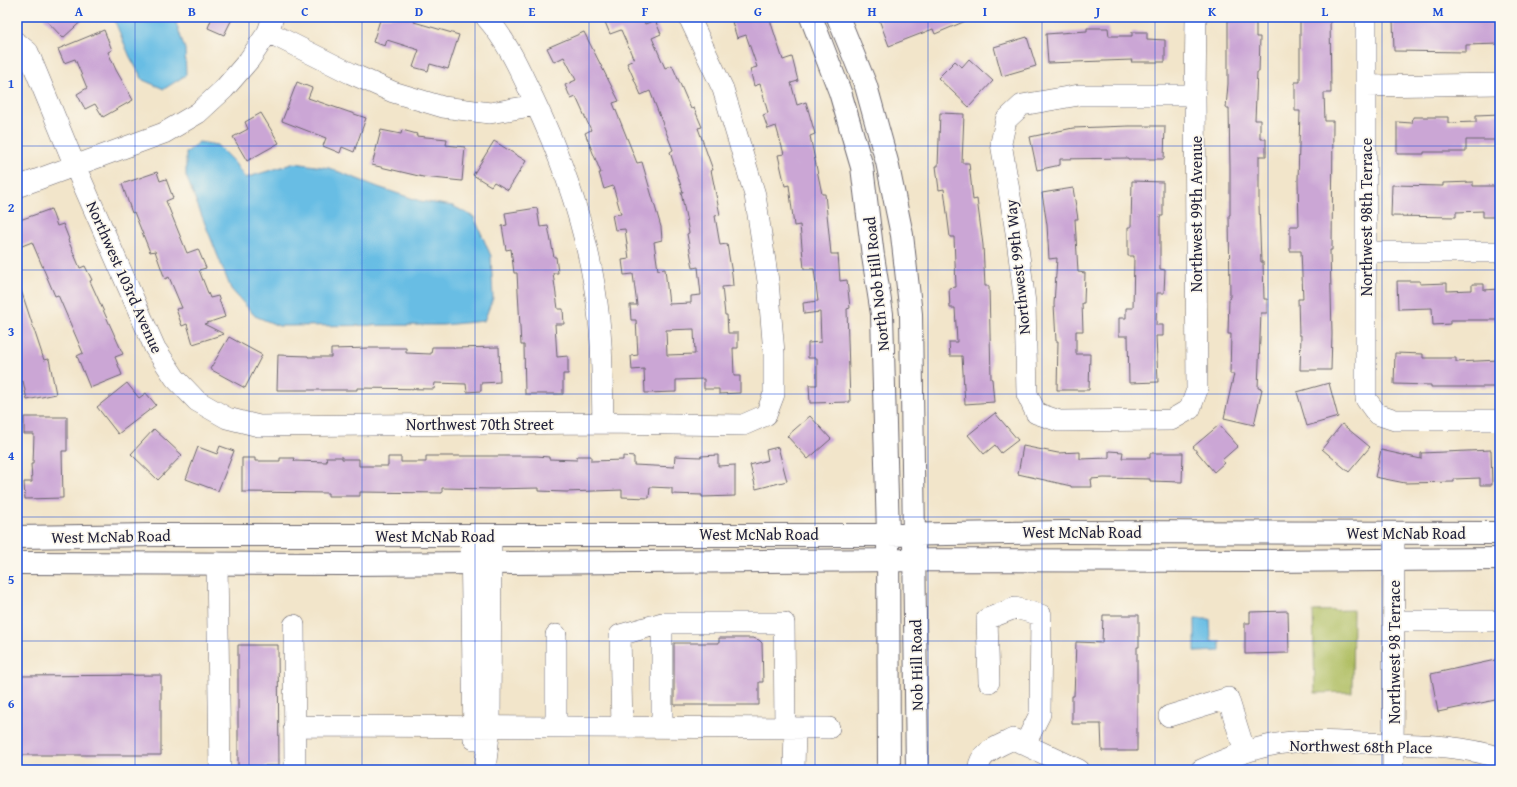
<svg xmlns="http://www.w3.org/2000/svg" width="1517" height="787" viewBox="0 0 1517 787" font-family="'Gentium Book Plus',serif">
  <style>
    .green { fill: #aebd60; stroke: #68704e }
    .water { fill: #67bde4; stroke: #447090 }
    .building { fill: #cba6d5; fill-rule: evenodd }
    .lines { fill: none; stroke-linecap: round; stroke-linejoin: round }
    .minor-casing { stroke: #6b666d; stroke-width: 22 }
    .major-casing { stroke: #6b666d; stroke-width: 24 }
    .minor { stroke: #fff; stroke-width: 21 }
    .major { stroke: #fff; stroke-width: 22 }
    .grid { fill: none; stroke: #1d4ed8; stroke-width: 1; stroke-opacity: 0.55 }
    .labels { text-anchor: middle; stroke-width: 3.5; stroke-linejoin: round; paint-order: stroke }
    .street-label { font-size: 16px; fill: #22223b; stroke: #fbf7ec }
    .neatline { fill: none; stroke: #1d4ed8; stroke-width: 1.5 }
    .grid-label { font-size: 13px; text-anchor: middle; font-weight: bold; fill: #1d4ed8 }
  </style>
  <rect width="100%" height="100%" fill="#fbf7ec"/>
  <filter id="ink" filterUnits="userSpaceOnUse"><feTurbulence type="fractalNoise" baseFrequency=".025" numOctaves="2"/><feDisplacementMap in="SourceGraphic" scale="8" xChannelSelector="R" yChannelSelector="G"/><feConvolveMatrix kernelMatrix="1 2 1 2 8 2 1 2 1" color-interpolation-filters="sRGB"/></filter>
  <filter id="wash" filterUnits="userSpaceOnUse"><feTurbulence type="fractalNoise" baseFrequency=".012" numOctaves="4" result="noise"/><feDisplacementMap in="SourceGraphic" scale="16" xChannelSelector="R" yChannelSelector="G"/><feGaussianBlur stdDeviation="0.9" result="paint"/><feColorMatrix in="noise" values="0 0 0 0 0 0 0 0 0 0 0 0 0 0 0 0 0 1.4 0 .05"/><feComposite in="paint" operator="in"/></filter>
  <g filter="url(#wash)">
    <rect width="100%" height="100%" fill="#f2e5ca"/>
    <path class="green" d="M1353 610 1352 692 1315 693 1313 611Z"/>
    <path class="water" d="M113 17H174L185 49 186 75 164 89 143 80 130 57Z
      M199 142 217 145 234 162 245 178 295 163 329 168 378 187 420 201 453 206 474 217 491 256 493 298 484 321 443 325 279 326 255 316 231 289 186 176V153Z
      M1195 619H1210L1211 641H1220V651L1195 652Z"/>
    <g id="blocks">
      <path class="building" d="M43 17H86L63 38Z
        M212 17H233L224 35 208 28Z
        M381 17H416L414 22 459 35 448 69 430 64 428 71 413 67 419 50 387 40 385 46 373 42Z
        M616 17H641L645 24 655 20 661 34 652 38 665 68 672 65 691 109 694 108 702 127 698 128 713 170H711L720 215 715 216 720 245 727 244 732 274 733 286 722 287 725 315H727L728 333H738V348H733L734 376H740V393L719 394V389H704V379L676 380V392L645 393 644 369 632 370 631 356 638 355 636 320H631L630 305H637L633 274 624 275 622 260 629 259 625 229 615 230 612 215 621 214 613 186 604 189 599 173H601L585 133 591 130 576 97 571 99 565 85 576 80 564 57 554 62 547 48 584 32 619 101 613 103 637 163 642 162 661 227 662 240 654 242 658 270 665 269 669 304 691 303V296L701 295 698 267 693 268 687 234 689 233 681 192H683L670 152 673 150 650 91 641 95 627 63 634 60 621 30 610 34 605 22ZM694 329 695 354 667 355 666 330Z
        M749 17H769L783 60 792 57 798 81 791 83 797 105 806 102 815 134 810 136 822 194H825L831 254H838L840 281 847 280 850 308 847 309 850 402 810 403 809 385H817V358H808V343L821 342 820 312 804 314 803 303 818 301 814 269H804L800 225 794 226 789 185 785 186 778 155 784 154 776 126 768 129 763 115 768 113 760 84 754 86 750 69 757 67 746 35 737 38 732 22Z
        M878 17H975L935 34 933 29 889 46Z
        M1228 17H1256V37H1260L1259 72H1257L1255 120H1260V139H1266V156H1259V205L1261 262H1263L1264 299H1267V313H1261L1258 388 1262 389 1254 425 1224 418 1234 374H1230L1231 334H1228L1229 298H1230L1229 215H1230V168L1229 108H1226L1228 84Z
        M1300 17H1330L1331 93H1324L1325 121H1333L1332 250H1330L1332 334 1331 370H1300L1301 335H1299L1298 299H1303L1301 251H1290V226H1299L1298 180 1300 111H1295V82H1300Z
        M1439 17H1500V44L1466 45V52L1394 51 1393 20H1439Z
        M1087 28H1108L1109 36H1132V32H1147V39L1165 40V62H1131L1132 60 1048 63 1046 34 1087 31Z
        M104 30 112 50 108 52 116 70 133 100 103 117 95 104 85 109 77 94 87 88 75 59 64 63 58 49Z
        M1027 37 1036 66 1002 76 994 47Z
        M969 59 993 81 969 107 938 78 955 61 962 67Z
        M297 82 312 88 308 98 366 118 354 152 342 147 340 153 323 146 326 138 282 121Z
        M261 113 279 143 247 161 233 137 248 129 245 122Z
        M940 113 964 114 962 163H969L973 200 977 199 983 245 985 286H989L991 379H992L994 402 965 404 962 356H950L949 342H957L955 308H950L949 288 956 287 954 237H950L944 189 939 190 936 166H938Z
        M1500 114V140H1466V152H1424V154H1397V122L1412 123 1413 117H1448V123L1476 122V115Z
        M1129 126H1165L1164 159H1128V158L1060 159V165L1037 170 1030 137 1073 128Z
        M381 130 401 134 402 130 417 134 416 136 447 139 446 145 465 147 462 181 423 177 372 165Z
        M494 141 526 161 508 190 494 182 491 186 473 175Z
        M157 172 160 181 166 179 173 198 166 201 187 253 198 249 206 268 199 270 210 298 218 296 225 317 204 324 224 334 193 344 187 324 182 326 176 309 182 308 169 277 165 279 155 251 150 252 134 212 132 213 122 184Z
        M1132 181 1163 182V216H1160V269L1165 270 1164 293H1157L1156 325H1163V336H1156L1158 382 1129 383 1128 336H1119V318H1126V308H1133L1134 256H1128V227H1131Z
        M1473 182V186H1500V217H1483V211L1456 212V217L1391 216 1392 185 1443 186V183Z
        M1073 188 1078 219H1075L1078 272 1085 273 1084 303H1082L1083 331H1076V354H1090L1089 390H1057L1058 341H1056L1054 304 1057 258 1049 259 1047 225 1042 193Z
        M537 208 540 227 548 226 554 257H556L558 273H553L558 309H563L564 324H555L557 357 568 356V374H563V394H525L524 345H521L517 273H514L511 249 506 250 502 226 507 225 505 213Z
        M51 209 57 226 63 224 69 239 68 240 80 268 85 266 92 280 90 281 123 354 115 357 122 375 90 388 77 356 83 353 58 295 55 296 32 242 17 248V221Z
        M1397 281H1420V284L1447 283V291L1472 290V284H1484V290L1500 289V320H1450V324L1433 325 1432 308 1398 309Z
        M19 284 44 360 49 359 56 394 27 400 23 381 17 383V285Z
        M229 337 262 355 245 388 210 369Z
        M432 347H454V348L499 347 500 382 481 383V391L467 392 466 384 435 383 434 389 357 388V390H277L278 355 308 356V357H331V349L369 348H406V353L431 354Z
        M1395 353 1423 354V358H1456V362L1499 360 1500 387H1431V385L1394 384Z
        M127 383 139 398 146 393 156 405 118 434 97 407Z
        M1329 383 1338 417 1307 426 1297 392Z
        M995 413 1018 440 1001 453 995 445 984 454 968 435Z
        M810 416 831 439 808 459 787 436Z
        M24 417H67V451H62L63 498 25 499 24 482H32L31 464H33L34 434H24Z
        M1342 424 1370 447 1349 472 1322 449Z
        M1219 425 1238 446 1222 460 1224 463 1214 472 1193 447Z
        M154 429 182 455 158 480 131 454Z
        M220 446 234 451 218 491 186 479 198 447 217 454Z
        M1023 446 1058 453 1080 452V459L1109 458V451L1123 452 1122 458H1150V453H1183L1182 482 1150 481V479L1104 478 1091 479 1092 487H1071V486L1018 474Z
        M778 447 787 481 756 489 750 465 768 460 766 450Z
        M1381 450 1421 459V453L1491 450 1492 485H1480V478L1454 479V482L1405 483 1375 477Z
        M718 455V466L735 465V496L702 497V495L672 494V488L650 487 649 498 622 497V490L566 492 539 491V488L492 489 442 488V493L360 492V496H328V493L242 492V458H255V461H280V458H295L294 461 327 462 326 457H342V459H359V466H388V457H401V462H426V456H537L549 457V459L577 460V456H591V461L623 460V456L634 457V465L674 467 675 456 701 457V456Z
        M1288 611 1289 653 1245 654V623H1250V612Z
        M1103 615H1139V647H1137V751H1102L1101 724H1072V696H1074L1076 642 1102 643Z
        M719 638H753L759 640 762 643 763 682H759V705H674V643H719Z
        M238 645H278L279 766H265V770H238Z
        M1500 659V699L1438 712 1431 674Z
        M161 675V755H17V676Z"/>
    </g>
  </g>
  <g filter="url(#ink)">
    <use href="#blocks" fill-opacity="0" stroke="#6b666d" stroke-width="1"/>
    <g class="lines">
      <g class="minor-casing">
        <path id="minor" d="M486 17C507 41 520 70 533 98 567 169 591 242 599 320 603 354 602 389 603 423
          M1366 17V399L1377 414 1395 420H1500
          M268 32 350 73 393 92 443 107 490 113 536 105
          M17 43 28 52 75 166 155 348 175 378 197 401 227 418 259 426 603 423 743 425 766 415 774 394V353L768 281 755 195 723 89 689 17
          M1366 86 1500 84
          M1195 95H1079L1022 105 1006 120 1001 143 1016 232 1025 303 1027 394 1036 413 1059 421 1171 420 1190 409 1197 390 1195 95 1196 17
          M17 187 164 133 198 113 224 89 249 60 268 32 273 17
          M1366 252H1500
          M471 536 474 739
          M217 563 220 770
          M1394 621H1500
          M294 625 295 770
          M556 635V727
          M989 682 987 619 1015 608 1041 615 1040 714 1025 744
          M1169 716 1228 698 1245 752
          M294 726 829 728
          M622 727 620 635 662 623H784L785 727
          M662 727V623
          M485 770 490 726 491 536
          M794 770 795 728
          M979 770C977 753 1001 745 1013 739L1079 770
          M1201 770C1223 760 1244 751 1267 746 1300 738 1333 742 1367 743 1410 745 1459 744 1500 758
          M1393 770 1394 533"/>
      </g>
      <g class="major-casing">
        <path id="major" d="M811 17 840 92 862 167 873 256 882 314 888 535 889 770
          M838 17 866 86 887 162 902 235 911 314 917 770
          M17 537 153 535H888L1064 532 1500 533
          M17 563 349 564 915 560 1262 561 1500 559"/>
      </g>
      <use href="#minor" class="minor"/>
      <use href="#major" class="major"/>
    </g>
  </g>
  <path class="grid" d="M135 17V770M249 17V770M362 17V770M475 17V770M589 17V770M702 17V770M815 17V770M928 17V770M1042 17V770M1155 17V770M1268 17V770M1382 17V770M17 146H1500M17 270H1500M17 394H1500M17 517H1500M17 641H1500"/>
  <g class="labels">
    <g class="street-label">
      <text transform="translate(1196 214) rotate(-90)" y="6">Northwest 99th Avenue</text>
      <text transform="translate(1366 217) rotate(-90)" y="6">Northwest 98th Terrace</text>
      <text transform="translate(1017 267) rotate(-96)" y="6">Northwest 99th Way</text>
      <text transform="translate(125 277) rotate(66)" y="6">Northwest 103rd Avenue</text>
      <text transform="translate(876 284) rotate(-96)" y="6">North Nob Hill Road</text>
      <text x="480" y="430">Northwest 70th Street</text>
      <text x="1082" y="538">West McNab Road</text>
      <text x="1406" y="539">West McNab Road</text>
      <text x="759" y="540">West McNab Road</text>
      <text transform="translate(111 536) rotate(-1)" y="6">West McNab Road</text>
      <text x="435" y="542">West McNab Road</text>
      <text transform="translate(1394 652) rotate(-90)" y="6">Northwest 98 Terrace</text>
      <text transform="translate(916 665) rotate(-91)" y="6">Nob Hill Road</text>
      <text transform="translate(1361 746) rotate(1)" y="6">Northwest 68th Place</text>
    </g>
  </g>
  <rect width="1517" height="787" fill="none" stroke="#fbf7ec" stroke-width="44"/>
  <rect x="22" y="22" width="1473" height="743" class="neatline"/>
  <g class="grid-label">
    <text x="79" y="16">A</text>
    <text x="192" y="16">B</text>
    <text x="305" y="16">C</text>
    <text x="419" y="16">D</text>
    <text x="532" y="16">E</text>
    <text x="645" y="16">F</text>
    <text x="758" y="16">G</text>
    <text x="872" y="16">H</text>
    <text x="985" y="16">I</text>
    <text x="1098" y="16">J</text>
    <text x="1212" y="16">K</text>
    <text x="1325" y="16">L</text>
    <text x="1438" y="16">M</text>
    <text x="11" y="88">1</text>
    <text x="11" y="212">2</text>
    <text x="11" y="336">3</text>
    <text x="11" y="460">4</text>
    <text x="11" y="584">5</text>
    <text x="11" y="708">6</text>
  </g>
</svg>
